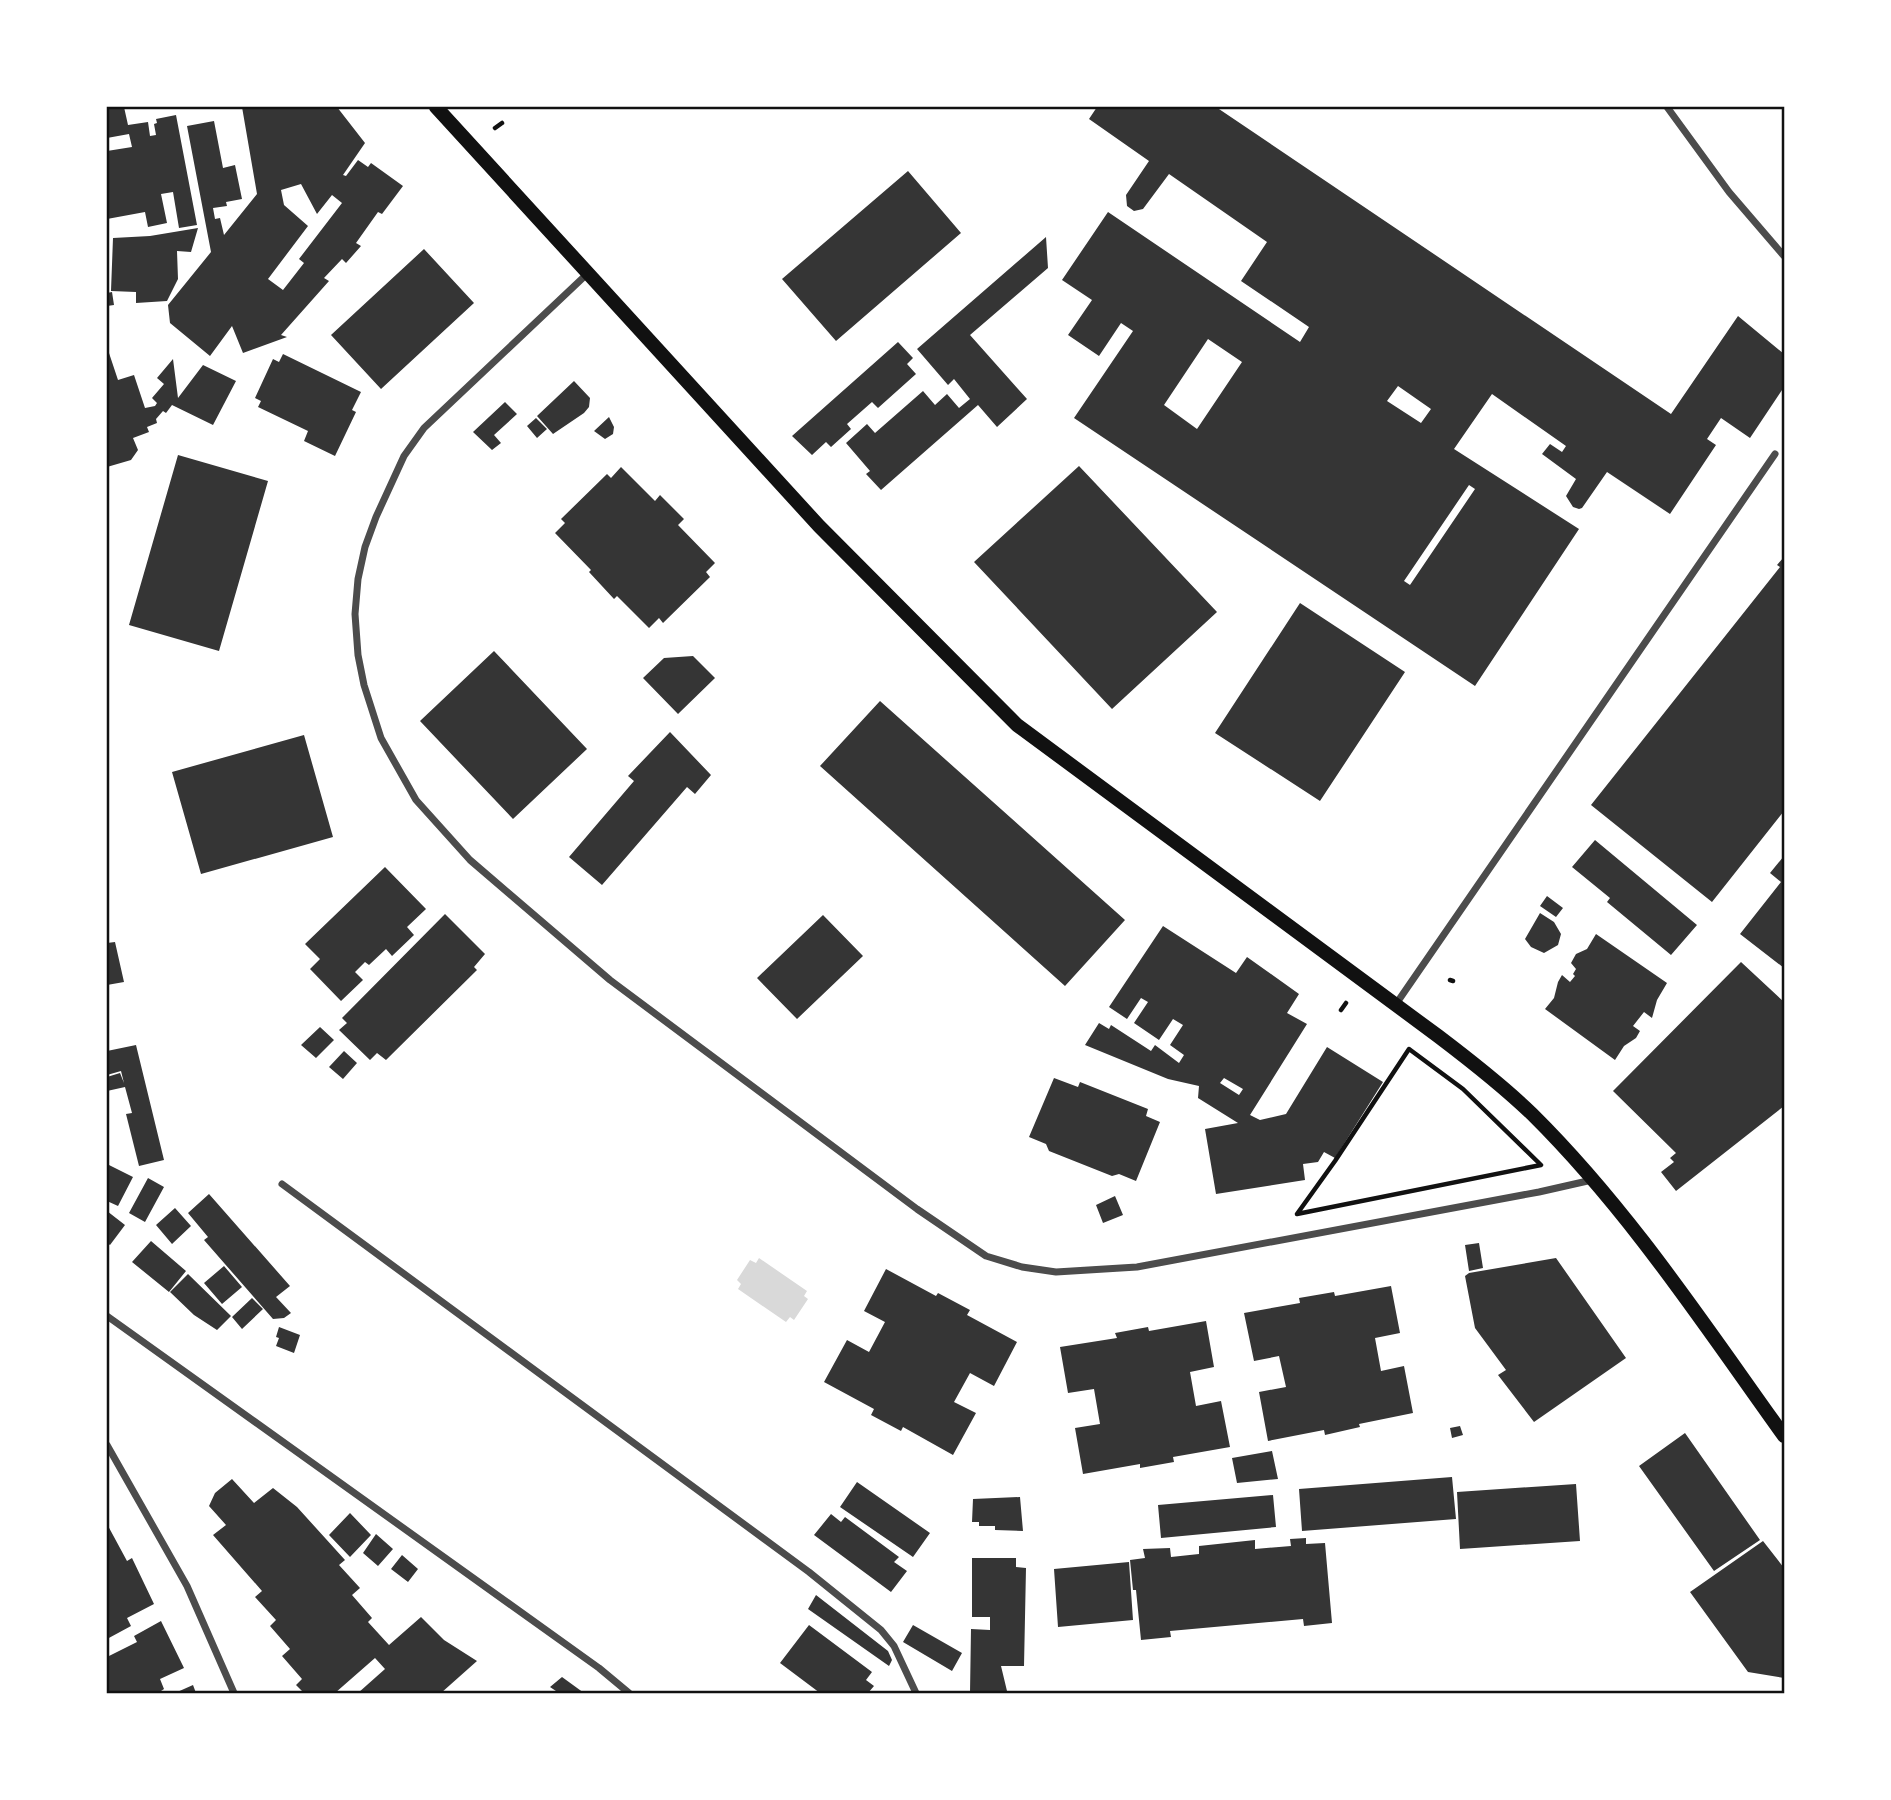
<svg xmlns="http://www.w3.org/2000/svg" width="1891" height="1800" viewBox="0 0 1891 1800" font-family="Spectral,serif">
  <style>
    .water { fill: #d9d9d9 }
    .building { fill: #353535; fill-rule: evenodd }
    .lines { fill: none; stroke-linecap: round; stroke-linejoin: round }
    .path { stroke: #111; stroke-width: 4.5 }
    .minor { stroke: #4c4c4c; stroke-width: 7 }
    .secondary { stroke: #111; stroke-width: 14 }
    .neatline { fill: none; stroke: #111; stroke-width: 2.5 }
  </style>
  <rect width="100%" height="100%" fill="#fff"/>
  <path class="water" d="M759 1258 807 1291 804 1296 808 1299 794 1320 790 1317 786 1322 738 1289 741 1284 737 1280 750 1260 756 1263Z"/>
  <path class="building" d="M107 107H124L128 125 148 122 150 136 156 135 154 124 157 123 156 119 176 115 197 225 179 228 173 192 161 194 167 223 148 227 145 212 107 219V151L132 147 129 134 107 138Z
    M242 107H337L365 143 343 175 346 176 358 160 368 167 371 163 403 186 382 214 378 212 356 243 361 246 346 263 342 259 324 278 329 281 281 335 287 337 243 353 232 326 210 356 170 323 168 305 211 252 187 126 214 121 223 168 235 165 242 199 226 202 227 206 213 208 215 219 220 218 224 235 257 194ZM301 184 317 214 332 195 342 203 299 259 304 263 283 290 268 279 308 226 284 205 281 190Z
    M1097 107H1216L1671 414 1738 316 1784 354V387L1750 438 1721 418 1707 439 1716 445 1670 514 1607 472 1582 508 1579 509 1573 507 1566 496 1576 479 1542 454 1550 444 1562 452 1566 446 1492 394 1454 449 1579 529 1475 686 1074 418 1133 331 1121 323 1099 356 1068 335 1092 300 1062 280 1108 212 1300 342 1309 327 1241 281 1267 242 1169 174 1143 209 1134 211 1127 206 1126 195 1149 161 1089 119ZM1208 339 1242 362 1197 429 1164 405ZM1398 386 1431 409 1421 423 1387 401ZM1469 485 1475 489 1410 585 1404 581Z
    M908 171 961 233 836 341 782 279Z
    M198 228 191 252 177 251 178 279 167 301 136 303V292L111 291 113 238 150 236Z
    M1046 237 1048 268 970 335 1027 399 997 427 978 405 881 490 866 474 870 471 846 443 867 424 875 433 923 391 935 405 947 394 959 408 970 399 954 379 948 385 917 349Z
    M424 249 474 303 381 389 331 335Z
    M112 292 114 305 107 306V293Z
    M898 342 913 358 907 364 916 374 878 408 872 402 847 424 851 429 831 447 826 442 812 455 792 436Z
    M107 347 118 380 134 375 145 408 155 406 157 403 152 398 164 384 157 378 173 359 178 398 203 365 236 381 213 425 172 405 166 413 163 411 156 419 157 423 147 427 149 432 133 438 138 450 131 460 107 467Z
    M283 354 361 392 352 410 356 412 335 456 304 441 308 431 258 407 261 401 255 398 273 359 279 362Z
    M574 381 590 398 589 407 584 413 553 434 537 416Z
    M505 402 517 414 494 435 501 443 492 450 473 432Z
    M609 417 614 427 613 434 605 439 594 431Z
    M536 418 547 429 537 438 527 426Z
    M178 455 268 481 219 651 129 625Z
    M1079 466 1217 612 1112 709 974 562Z
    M621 467 655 501 660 495 684 519 678 525 715 563 706 572 710 577 663 623 659 618 649 628 617 596 614 599 589 572 591 570 555 533 565 523 561 519 607 474 611 478Z
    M1784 557V811L1712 902 1591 805 1780 567 1777 565Z
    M1300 603 1405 672 1320 801 1215 733Z
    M494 651 587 749 513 819 420 721Z
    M693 656 715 678 678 714 643 678 664 658Z
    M880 701 1125 920 1065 986 820 766Z
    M670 732 711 775 695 794 687 787 602 885 569 857 634 781 628 776Z
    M304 735 333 837 201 874 172 772Z
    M1595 840 1697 925 1671 955 1607 902 1610 898 1572 867Z
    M1784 856V968L1740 934 1781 882 1770 873Z
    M385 867 426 909 407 927 414 935 392 956 386 949 369 965 365 962 355 972 363 980 341 1001 310 969 320 959 305 944Z
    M1547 896 1563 908 1556 917 1540 906Z
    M1540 913 1554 922 1561 934 1558 945 1544 953 1531 947 1525 939Z
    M445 914 485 954 474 967 477 970 386 1060 377 1053 370 1060 339 1030 347 1023 342 1018Z
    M823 915 863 956 797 1019 757 978Z
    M1163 926 1236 973 1247 957 1299 994 1287 1013 1307 1024 1250 1115 1260 1120 1286 1114 1327 1047 1383 1082 1335 1158 1324 1152 1318 1162 1303 1164 1305 1180 1216 1194 1205 1129 1238 1123 1198 1098 1199 1086 1168 1079 1085 1045 1099 1023 1109 1029 1111 1025 1151 1051 1155 1045 1179 1063 1184 1055 1170 1045 1183 1025 1173 1019 1159 1040 1134 1023 1148 1002 1141 998 1127 1019 1109 1007ZM1224 1078 1243 1089 1239 1095 1220 1083Z
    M1596 934 1667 983 1657 1000 1652 1018 1644 1012 1633 1026 1640 1031 1636 1038 1624 1046 1615 1060 1545 1009 1554 998 1558 982 1562 975 1570 982 1575 976 1573 974 1576 969 1571 963 1576 954 1587 949Z
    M115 942 124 982 107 985V943Z
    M1741 962 1784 1002V1106L1676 1191 1661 1172 1674 1162 1670 1158 1676 1153 1613 1091Z
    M320 1027 334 1040 316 1058 301 1045Z
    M136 1045 164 1160 139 1166 126 1114 132 1113 125 1087 107 1091V1077L120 1073 124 1083 121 1071 107 1075V1051Z
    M344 1051 357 1063 343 1079 329 1067Z
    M1054 1078 1078 1087 1080 1082 1148 1109 1146 1116 1160 1122 1136 1181 1119 1174 1112 1176 1049 1151 1046 1144 1029 1137Z
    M107 1164 133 1177 118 1206 107 1201Z
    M148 1178 164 1187 145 1222 129 1213Z
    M209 1194 290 1286 276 1297 291 1313 284 1318 273 1319 204 1240 208 1237 188 1213Z
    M1115 1196 1123 1215 1103 1223 1096 1205Z
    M175 1208 191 1226 172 1244 156 1225Z
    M107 1211 125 1225 110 1245 107 1243Z
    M151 1241 186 1271 169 1292 132 1262Z
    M1479 1243 1483 1268 1469 1271 1465 1245Z
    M1556 1258 1626 1358 1534 1422 1498 1375 1506 1370 1475 1328 1465 1276 1469 1273Z
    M224 1266 242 1287 222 1304 204 1283Z
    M886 1269 936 1296 938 1293 970 1310 967 1315 1017 1342 994 1386 970 1373 954 1402 976 1413 953 1455 903 1427 901 1431 871 1415 874 1409 824 1382 847 1340 869 1352 885 1322 864 1311Z
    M188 1274 231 1316 217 1330 194 1315 170 1292Z
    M1391 1286 1400 1333 1375 1338 1381 1371 1404 1366 1413 1413 1359 1424 1360 1427 1325 1435 1324 1430 1268 1441 1259 1392 1286 1387 1279 1356 1254 1361 1244 1313 1300 1303 1299 1298 1334 1292 1335 1296Z
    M252 1298 263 1309 242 1329 232 1317Z
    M1206 1321 1214 1367 1190 1372 1196 1406 1221 1401 1230 1447 1173 1457 1174 1462 1140 1468V1464L1083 1474 1075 1428 1100 1424 1094 1389 1068 1393 1060 1347 1117 1338 1115 1333 1148 1327 1149 1331Z
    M279 1327 300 1335 294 1353 276 1346 279 1338 276 1337Z
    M1460 1426 1463 1435 1452 1438 1450 1428Z
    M1685 1433 1760 1540 1714 1571 1639 1466Z
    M1272 1451 1278 1479 1237 1483 1232 1458Z
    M1452 1477 1456 1519 1302 1531 1299 1489Z
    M232 1479 254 1503 273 1488 297 1507 345 1560 339 1565 360 1588 352 1595 372 1618 368 1622 389 1645 421 1617 444 1640 477 1661 441 1693H358L385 1669 375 1658 335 1693H304L296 1685 302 1679 282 1656 290 1649 270 1626 276 1620 255 1597 262 1591 213 1535 226 1525 209 1506 215 1493Z
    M857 1482 930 1533 913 1557 840 1507Z
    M1576 1484 1580 1541 1460 1549 1457 1492Z
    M1273 1495 1276 1527 1161 1538 1158 1505Z
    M1020 1497 1023 1531 995 1530V1526H979V1522H972L973 1499Z
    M350 1513 371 1535 350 1557 329 1535Z
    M831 1514 841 1522 845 1517 899 1557 894 1562 907 1571 891 1592 814 1535Z
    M107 1524 127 1561 132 1558 154 1604 127 1618 131 1626 107 1639V1572L109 1571Z
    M376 1534 393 1549 378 1566 363 1553Z
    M1306 1538V1544L1325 1543 1332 1623 1304 1626 1303 1619 1170 1631 1171 1637 1141 1640 1136 1590H1133L1130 1560 1145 1558 1143 1549 1170 1548 1171 1557 1199 1554V1546L1255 1540V1549L1291 1546 1290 1539Z
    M1763 1541 1784 1568V1678L1748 1672 1690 1592Z
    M402 1555 418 1569 408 1582 391 1569Z
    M972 1558H1016V1567L1026 1568 1024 1666H1001L1007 1691 1002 1693H970L971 1629 990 1630V1617H972Z
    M1129 1562 1133 1620 1058 1627 1054 1569Z
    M816 1595 888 1651 892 1660 889 1666 808 1609Z
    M161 1621 184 1668 160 1679 164 1689 161 1691 162 1693H107V1657L137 1642 134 1636Z
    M809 1625 872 1672 866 1680 874 1686 868 1693H820L780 1663Z
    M913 1625 962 1653 952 1671 903 1642Z
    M562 1677 584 1693H559L550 1687Z
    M193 1685 196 1693H175Z"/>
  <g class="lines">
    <path class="path" d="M495 128 502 123
      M1450 980 1453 981
      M1341 1010 1346 1003
      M1409 1049 1463 1089 1541 1165 1297 1214 1335 1161Z"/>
    <path class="minor" d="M1667 107 1729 192 1784 256
      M587 274 424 428 404 456 376 517 365 547 358 579 355 614 358 655 364 685 381 738 416 800 470 860 610 980 917 1209 986 1256 1022 1267 1056 1272 1137 1267 1539 1192 1592 1180
      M1396 1004 1775 454
      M282 1184 809 1572 881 1630 894 1646 916 1693
      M107 1316 599 1668 629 1693
      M107 1445 187 1586 234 1693"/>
    <path class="secondary" d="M436 107 819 526 1017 725 1438 1036C1471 1061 1503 1086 1532 1114 1629 1210 1705 1326 1784 1436"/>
  </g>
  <rect width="1891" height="1800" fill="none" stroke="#ffffff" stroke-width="217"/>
  <rect x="108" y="108" width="1675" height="1584" class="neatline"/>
</svg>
